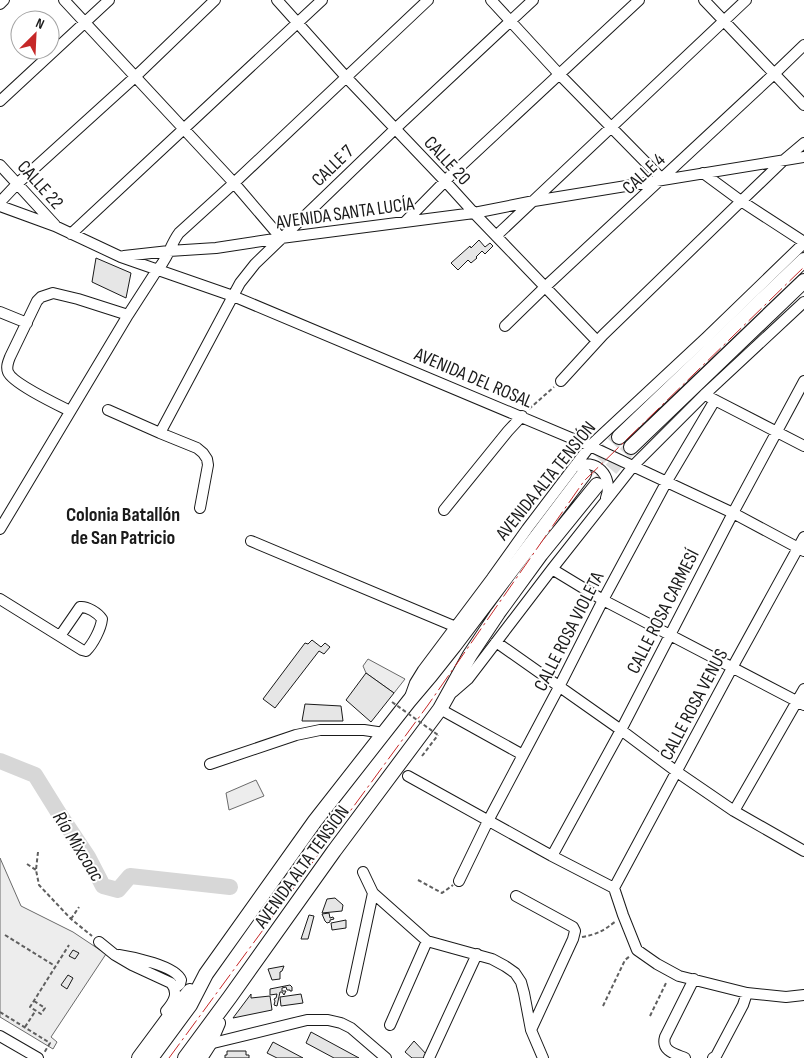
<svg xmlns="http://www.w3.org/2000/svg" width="804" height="1058" viewBox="0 0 804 1058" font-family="'Sofia Sans Condensed',sans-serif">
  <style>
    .built { fill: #ededed; stroke: #6a6a6a }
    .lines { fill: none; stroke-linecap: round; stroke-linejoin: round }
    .river { stroke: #d7d7d7; stroke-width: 16 }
    .building { fill: #e6e6e6; stroke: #1a1a1a }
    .major-tunnel { stroke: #ddd; stroke-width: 14; stroke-dasharray: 14 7; stroke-linecap: butt }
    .minor-casing { stroke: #1a1a1a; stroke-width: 12 }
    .major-casing { stroke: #1a1a1a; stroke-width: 16 }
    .path { stroke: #5f5f5f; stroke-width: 2; stroke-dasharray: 4 2.5; stroke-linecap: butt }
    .minor { stroke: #fff; stroke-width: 10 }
    .major { stroke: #fff; stroke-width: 14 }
    .path-bridge { stroke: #5f5f5f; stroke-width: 2; stroke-dasharray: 4 2.5; stroke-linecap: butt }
    .power { stroke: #c62828; stroke-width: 1; stroke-dasharray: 18 4 2.5 4; stroke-linecap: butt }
    .labels { text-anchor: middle; stroke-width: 4; stroke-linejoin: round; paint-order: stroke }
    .street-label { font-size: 19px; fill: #1a1a1a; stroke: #fff }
    .neighbourhood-label { font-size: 20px; font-weight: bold; fill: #1a1a1a; stroke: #fff }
    .water-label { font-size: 20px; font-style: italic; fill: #1a1a1a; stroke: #fff }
  </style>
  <rect width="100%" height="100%" fill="#fff"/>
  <path class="built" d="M368 659 405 679 394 693 366 673 363 666Z
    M256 780 264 796 229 810 226 793Z
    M0 858 21 906 73 932 106 954 51 1037 57 1042 53 1049 0 1017Z"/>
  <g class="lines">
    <path class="river" d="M0 761 35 775 58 812 88 857 103 886 118 890 130 876 230 887"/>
  </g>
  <path class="building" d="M479 240 485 247 490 243 493 246 485 254 482 251 476 257 477 258 471 263 468 260 458 270 451 263 470 246 471 248Z
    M96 258 131 273 126 298 92 282Z
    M312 640 321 647 325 643 330 647 324 654 319 651 275 708 263 699 305 643 308 644Z
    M366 673 394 693 371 722 346 700Z
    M305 704 341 706 343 721H302Z
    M335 898 343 905 342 911 322 913 327 899Z
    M329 913 330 918 333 917 334 919 330 920V922L327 923 325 921 322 914Z
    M309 915 314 916 308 939H301Z
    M346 920V928L332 930 331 923Z
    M73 950 79 953 75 959 69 956Z
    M284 966 282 971 280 972V979L272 980 268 969Z
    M68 975 73 978 67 989 61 985Z
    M290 985 292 987V991H290V990H287L286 987 282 988V991H286L284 995 282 992H280L277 1006 274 1005 275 1001 274 999 276 998 277 994 270 995V989Z
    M251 994V998L270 996 272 1010 233 1018Z
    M301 994 303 1003 281 1006 280 997Z
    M311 1032 359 1058H334L306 1043Z
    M414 1041 427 1055 426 1058H412L405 1052Z
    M273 1042 303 1058H277L267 1053Z
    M227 1051H246V1055H249V1058H225V1055H227Z"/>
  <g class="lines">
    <path class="major-tunnel" d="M584 474 619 437
      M597 485 631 447"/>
    <g class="minor-casing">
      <path id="minor" d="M64 0 234 183 281 238
        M277 0 346 77 445 181 474 213 597 341
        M491 0 559 74 662 179
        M704 0 804 105
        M0 4 4 0
        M0 101 109 0
        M0 165 55 225
        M703 173 741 201 804 242
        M0 202 17 184 135 77 215 0
        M0 206 55 226 121 257 233 296 590 446 733 513 804 551
        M405 222 451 175 639 0
        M71 234 322 0
        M496 236 746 0
        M124 256 169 251 216 248 281 238 474 213 534 201 804 157
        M0 312 27 323
        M505 326 545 287 774 74 804 45
        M561 381 603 335 734 208 785 159 804 143
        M709 397 804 446
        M108 410 160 433 197 448 203 453 207 459 208 465 200 508
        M70 411C58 405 12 383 8 372 6 367 8 362 10 357L37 301 41 297 53 293 78 299 128 315
        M160 433 233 296 240 283 255 264 395 129 533 0
        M574 467C596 457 614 476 606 498
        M444 510 508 431 522 416
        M0 529 128 315 157 270C168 259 170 245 179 233L234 183 428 0
        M251 541 456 627
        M552 569 603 600 804 705
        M0 599 82 650 86 651C93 644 101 629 102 619 98 613 87 606 80 607L60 636
        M496 642 621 730 677 772 734 811 804 851
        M453 692 468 679 552 569 634 465 704 395 804 302
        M410 697 415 683 423 670 492 578 527 529 590 446 707 337 804 243
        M440 709 523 755
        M210 764 296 735 320 730H364L384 733
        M408 776 552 856 614 888
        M734 811 804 689
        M552 856 621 730 733 513 804 381
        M363 872 373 893 427 941 492 959 505 966 515 973 521 982 524 993 531 1030 543 1058
        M459 881 488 821 559 687 603 600 667 481 715 400
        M614 888 732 668 804 537
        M614 888 623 915 637 950 657 964 679 976 747 993 786 997 804 995
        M516 896 573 927 575 931 573 939 531 1030
        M99 942 115 955 132 965 171 983C179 993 174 1002 166 1011
        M119 955C133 957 176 966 181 980L180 984 175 988
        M352 991 373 893
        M390 1025 427 941
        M0 1036 38 1058
        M209 1044 307 1020H328L341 1023 351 1028 386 1058
        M429 1058 477 954
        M685 1058C675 1054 661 1051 665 1037L694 979
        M713 1058 716 1056 743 1005 747 993"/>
    </g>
    <g class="major-casing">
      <path id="major" d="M619 437 804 260
        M631 447 804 281
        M139 1058 179 1004 190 991
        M151 1058 190 1005 206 974 315 821 409 701 431 675 454 646 584 474
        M185 1058 230 997 334 851 440 709 470 655 498 613 541 554 597 485
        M200 1058 209 1044 218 1023"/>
    </g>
    <path class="path" d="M529 409 554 387
      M422 756 438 735
      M38 852 36 870 39 885 71 919 92 936
      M27 864 36 870
      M418 880 442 893 453 885
      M71 919 79 907
      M5 935 55 966
      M582 937C598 934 603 931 616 921
      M34 1001 45 1008 41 1014 30 1007 69 945
      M603 1006 625 960 630 956
      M0 1012 50 1043 44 1053
      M650 1016 667 981
      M25 1027 36 1010"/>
    <use href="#minor" class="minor"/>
    <use href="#major" class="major"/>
    <path class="path-bridge" d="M392 702 438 735"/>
    <path class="power" d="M169 1058 428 705 584 481 804 267"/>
  </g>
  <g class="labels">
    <g class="street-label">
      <text transform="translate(448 160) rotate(47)" y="7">CALLE 20</text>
      <text transform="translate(332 165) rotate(-44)" y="7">CALLE 7</text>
      <text transform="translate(643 173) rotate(-43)" y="7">CALLE 4</text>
      <text transform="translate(41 184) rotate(48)" y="7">CALLE 22</text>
      <text transform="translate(345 212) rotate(-8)" y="7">AVENIDA SANTA LUCÍA</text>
      <text transform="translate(474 377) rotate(23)" y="7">AVENIDA DEL ROSAL</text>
      <text transform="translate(545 480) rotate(-51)" y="7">AVENIDA ALTA TENSIÓN</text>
      <text transform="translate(662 611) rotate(-63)" y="7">CALLE ROSA CARMESÍ</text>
      <text transform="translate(568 631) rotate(-63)" y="7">CALLE ROSA VIOLETA</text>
      <text transform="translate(693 704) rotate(-62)" y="7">CALLE ROSA VENUS</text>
      <text transform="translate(301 866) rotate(-54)" y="7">AVENIDA ALTA TENSIÓN</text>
    </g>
    <g class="neighbourhood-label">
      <text x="123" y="521">Colonia Batallón<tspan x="123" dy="23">de San Patricio</tspan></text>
    </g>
    <g class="water-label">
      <text transform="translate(79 846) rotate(58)" y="7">Río Mixcoac</text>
    </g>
  </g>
  <g transform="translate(35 35) rotate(24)"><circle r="24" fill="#ffffff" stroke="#a3a3a3"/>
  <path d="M0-4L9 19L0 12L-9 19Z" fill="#c62828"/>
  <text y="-8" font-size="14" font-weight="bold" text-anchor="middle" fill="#1a1a1a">N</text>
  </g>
</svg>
